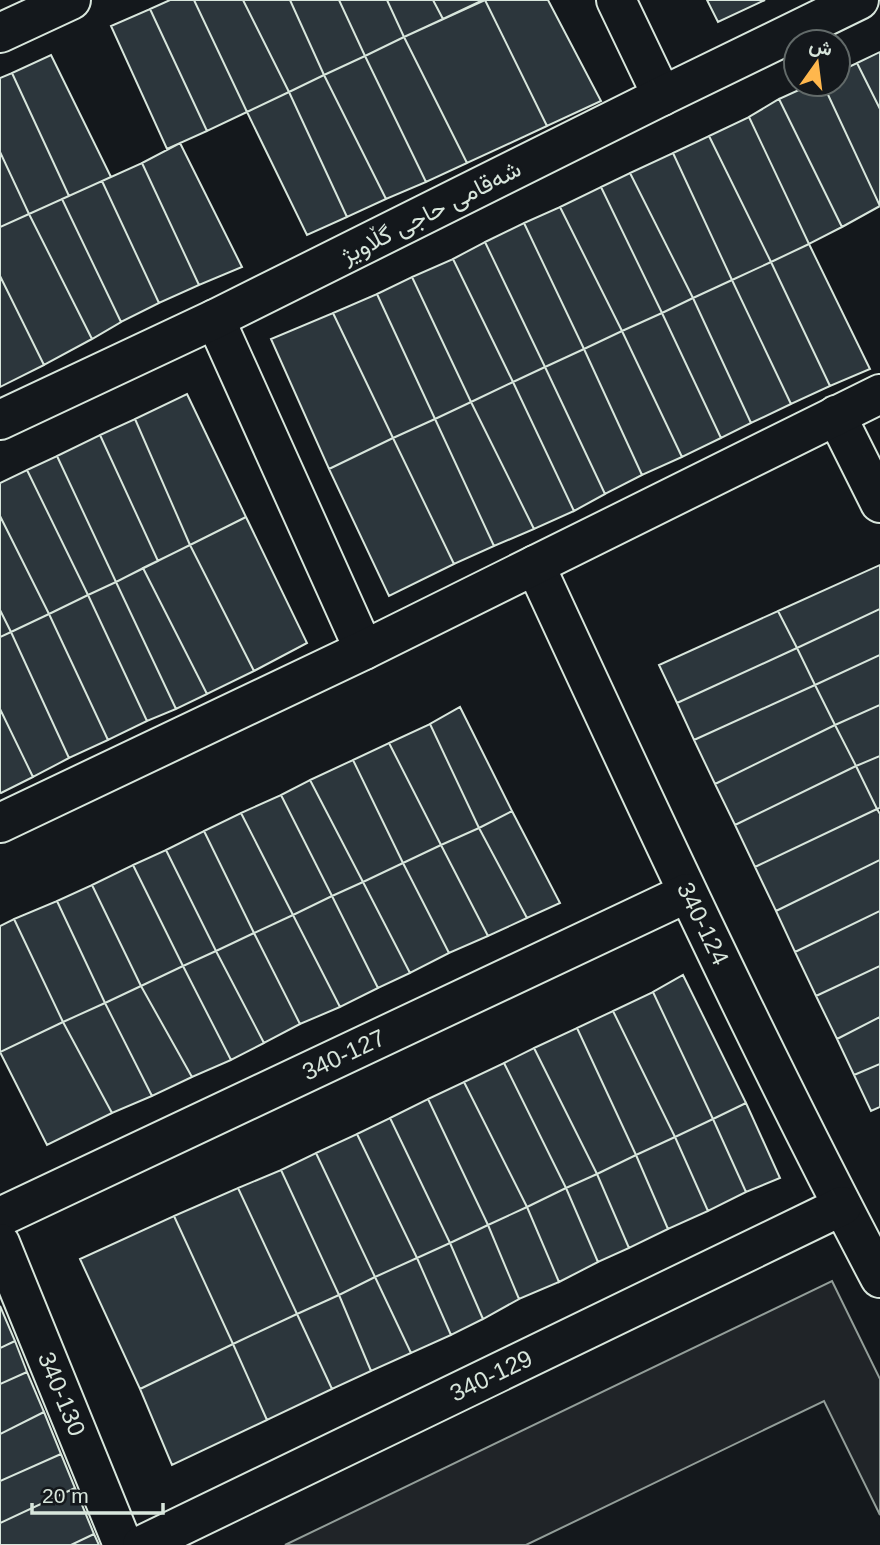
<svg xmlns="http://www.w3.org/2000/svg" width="880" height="1545" viewBox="0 0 880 1545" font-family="Helvetica,Vazirmatn,sans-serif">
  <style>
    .green { fill: #202428; stroke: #939e99; stroke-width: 2 }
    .building { fill: #2c363c; stroke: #d8e6dc; stroke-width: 2 }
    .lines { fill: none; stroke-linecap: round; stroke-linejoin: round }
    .minor-casing { stroke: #d8e6dc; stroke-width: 42 }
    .minor { stroke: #14181c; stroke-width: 38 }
    .labels { text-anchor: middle; stroke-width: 5; stroke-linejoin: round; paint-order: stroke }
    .street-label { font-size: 24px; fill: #d8e6dc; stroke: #14181c }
  </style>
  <rect width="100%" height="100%" fill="#14181c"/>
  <path class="green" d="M832 1281 880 1379V1515L824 1401 526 1545H285Z"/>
  <path class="building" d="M170 0H194L247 112 207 131 150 9Z
    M194 0H243L289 92 247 112Z
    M243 0H290L324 75 289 92Z
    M290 0H339L365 56 324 75Z
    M339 0H387L404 37 365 56Z
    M387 0H433L443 19 404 37Z
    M433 0H483L443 19Z
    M485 0H548L601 101 547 126Z
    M485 0 547 126 467 163 404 37Z
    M707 0H765L718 22Z
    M150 9 207 131 167 149 111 26Z
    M404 37 467 163 426 182 365 56Z
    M880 52V109L857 63Z
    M51 55 111 177 69 196 12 73Z
    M365 56 426 182 386 199 324 75Z
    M857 63 880 109V206L823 84H838V72Z
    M12 73 69 196 29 214 0 152V78Z
    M324 75 386 199 347 217 289 92Z
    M812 84H823L880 206 842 227 779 99Z
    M289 92 347 217 307 235 247 112Z
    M779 99 842 227 809 244 749 117Z
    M749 117 809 244 771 262 709 136Z
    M709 136 771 262 732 280 673 153Z
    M180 143 242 267 199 285 142 163Z
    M0 152 29 214 0 227Z
    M673 153 732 280 693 298 630 173Z
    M142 163 199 285 159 303 102 181Z
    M630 173 693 298 662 313 601 187Z
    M102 181 159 303 121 322 62 199Z
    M601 187 662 313 622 331 560 207Z
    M62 199 121 322 92 339 29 214Z
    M560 207 622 331 584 349 524 223Z
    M29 214 92 339 44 365 0 276V227Z
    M524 223 584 349 545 367 485 242Z
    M485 242 545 367 513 382 453 259Z
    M809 244 870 369 830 386 771 262Z
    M453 259 513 382 471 402 412 277Z
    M771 262 830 386 791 404 732 280Z
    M0 276 44 365 0 387Z
    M412 277 471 402 435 419 377 294Z
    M732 280 791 404 751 423 693 298Z
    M377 294 435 419 393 438 333 313Z
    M693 298 751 423 721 438 662 313Z
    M333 313 393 438 329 469 271 339Z
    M662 313 721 438 682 457 622 331Z
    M622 331 682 457 642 475 584 349Z
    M584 349 642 475 605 494 545 367Z
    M545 367 605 494 574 511 513 382Z
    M513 382 574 511 534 529 471 402Z
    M187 394 246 517 190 545 135 419Z
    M471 402 534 529 494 546 435 419Z
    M135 419 190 545 158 561 100 435Z
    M435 419 494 546 454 564 393 438Z
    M100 435 158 561 116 582 57 456Z
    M393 438 454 564 389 596 329 469Z
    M57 456 116 582 88 595 27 470Z
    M27 470 88 595 49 614 0 516V483Z
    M0 516 49 614 11 632 0 610Z
    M246 517 307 643 254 671 190 545Z
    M190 545 254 671 207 694 143 568Z
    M880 565V609L797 648 778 611Z
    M143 568 207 694 176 709 116 582Z
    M116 582 176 709 147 721 88 595Z
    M88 595 147 721 108 740 49 614Z
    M880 609V655L815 685 797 648Z
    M0 610 11 632 0 637Z
    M778 611 797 648 677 703 659 665Z
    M49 614 108 740 69 758 11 632Z
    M11 632 69 758 33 777 0 709V637Z
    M797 648 815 685 694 740 677 703Z
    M880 655V705L835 725 815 685Z
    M815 685 835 725 715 784 694 740Z
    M880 705V756L856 766 835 725Z
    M460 707 512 811 479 828 430 724Z
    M0 709 33 777 1 793 0 792Z
    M430 724 479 828 441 845 389 743Z
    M835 725 856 766 735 825 715 784Z
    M389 743 441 845 403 863 353 760Z
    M880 756V808L877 809 856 766Z
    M353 760 403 863 363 882 310 780Z
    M856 766 877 809 755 867 735 825Z
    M310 780 363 882 332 896 281 795Z
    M281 795 332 896 293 915 241 813Z
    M877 809 880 814V860L776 911 755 867Z
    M512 811 560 903 527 918 479 828Z
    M241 813 293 915 254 933 204 831Z
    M479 828 527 918 488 936 441 845Z
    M204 831 254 933 216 951 166 850Z
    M441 845 488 936 449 953 403 863Z
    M166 850 216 951 183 966 133 865Z
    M880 860V911L795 952 776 911Z
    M403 863 449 953 410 973 363 882Z
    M133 865 183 966 141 986 92 885Z
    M363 882 410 973 378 988 332 896Z
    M92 885 141 986 105 1003 57 901Z
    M332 896 378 988 340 1007 293 915Z
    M57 901 105 1003 63 1022 14 919Z
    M880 911V966L816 996 795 952Z
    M293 915 340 1007 300 1024 254 933Z
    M14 919 63 1022 0 1052V926Z
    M254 933 300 1024 264 1043 216 951Z
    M216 951 264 1043 231 1060 183 966Z
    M183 966 231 1060 192 1077 141 986Z
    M880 966V1017L837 1039 816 996Z
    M683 975 746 1103 713 1119 653 992Z
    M141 986 192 1077 152 1096 105 1003Z
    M653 992 713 1119 675 1137 613 1011Z
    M105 1003 152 1096 112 1113 63 1022Z
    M613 1011 675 1137 636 1155 577 1028Z
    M880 1017V1064L854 1075 837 1039Z
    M63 1022 112 1113 47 1145 0 1052Z
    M577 1028 636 1155 597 1174 534 1048Z
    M534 1048 597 1174 566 1188 504 1063Z
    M504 1063 566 1188 527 1207 464 1082Z
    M880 1064V1107L871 1111 854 1075Z
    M464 1082 527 1207 488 1225 428 1099Z
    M428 1099 488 1225 450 1243 390 1118Z
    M746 1103 780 1178 746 1192 713 1119Z
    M390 1118 450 1243 417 1258 357 1134Z
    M713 1119 746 1192 708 1211 675 1137Z
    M357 1134 417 1258 375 1277 316 1153Z
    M675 1137 708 1211 668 1229 636 1155Z
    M316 1153 375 1277 339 1295 281 1170Z
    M636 1155 668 1229 629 1248 597 1174Z
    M281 1170 339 1295 297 1314 238 1188Z
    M597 1174 629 1248 598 1262 566 1188Z
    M238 1188 297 1314 233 1344 174 1216Z
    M566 1188 598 1262 559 1282 527 1207Z
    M527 1207 559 1282 519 1299 488 1225Z
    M174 1216 233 1344 140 1389 80 1259Z
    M488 1225 519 1299 483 1319 450 1243Z
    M450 1243 483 1319 451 1335 417 1258Z
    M417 1258 451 1335 411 1353 375 1277Z
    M375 1277 411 1353 371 1371 339 1295Z
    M339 1295 371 1371 332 1389 297 1314Z
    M0 1306 15 1341 0 1348Z
    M297 1314 332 1389 267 1420 233 1344Z
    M15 1341 27 1372 0 1384V1348Z
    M233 1344 267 1420 172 1465 140 1389Z
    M27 1372 44 1412 0 1434V1384Z
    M44 1412 61 1454 0 1481V1434Z
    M61 1454 75 1488 0 1523V1481Z
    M75 1488 94 1534 71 1545H0V1523Z
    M94 1534 99 1545H71Z"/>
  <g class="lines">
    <g class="minor-casing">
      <g id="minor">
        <path d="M616 0 662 96"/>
        <path d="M0 33 71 0"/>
        <path d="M215 319 364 650"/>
        <path d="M836 415 880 503"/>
        <path d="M0 420 215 319 662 96 859 0"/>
        <path id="s1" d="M535 565C646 805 757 1045 880 1278"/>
        <path d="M0 823 364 650 880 394"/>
        <path id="s2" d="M0 1217 687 893"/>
        <path id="s3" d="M0 1243 123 1545"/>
        <path id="s4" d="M142 1545 842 1206"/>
      </g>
    </g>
    <use href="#minor" class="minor"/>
  </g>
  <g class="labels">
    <g class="street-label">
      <text transform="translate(431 212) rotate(-27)" y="8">شەقامی حاجی گڵاویژ</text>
      <text dy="8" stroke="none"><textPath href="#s1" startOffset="396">340-124</textPath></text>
      <text dy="8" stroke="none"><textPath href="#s2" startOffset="380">340-127</textPath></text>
      <text dy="8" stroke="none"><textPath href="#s4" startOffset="388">340-129</textPath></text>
      <text dy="8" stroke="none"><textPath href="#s3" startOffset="163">340-130</textPath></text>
    </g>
  </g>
  <g transform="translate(817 63) rotate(14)"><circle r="33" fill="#14181c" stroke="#626a69" stroke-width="2"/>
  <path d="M0-5L12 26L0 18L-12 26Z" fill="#ffb74d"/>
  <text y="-10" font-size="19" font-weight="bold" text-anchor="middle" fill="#d8e6dc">ش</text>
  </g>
  <path d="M32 1503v10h131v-10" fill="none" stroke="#d8e6dc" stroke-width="3.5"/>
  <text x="42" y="1503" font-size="21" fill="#d8e6dc" stroke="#14181c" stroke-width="5" paint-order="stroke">20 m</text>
</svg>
